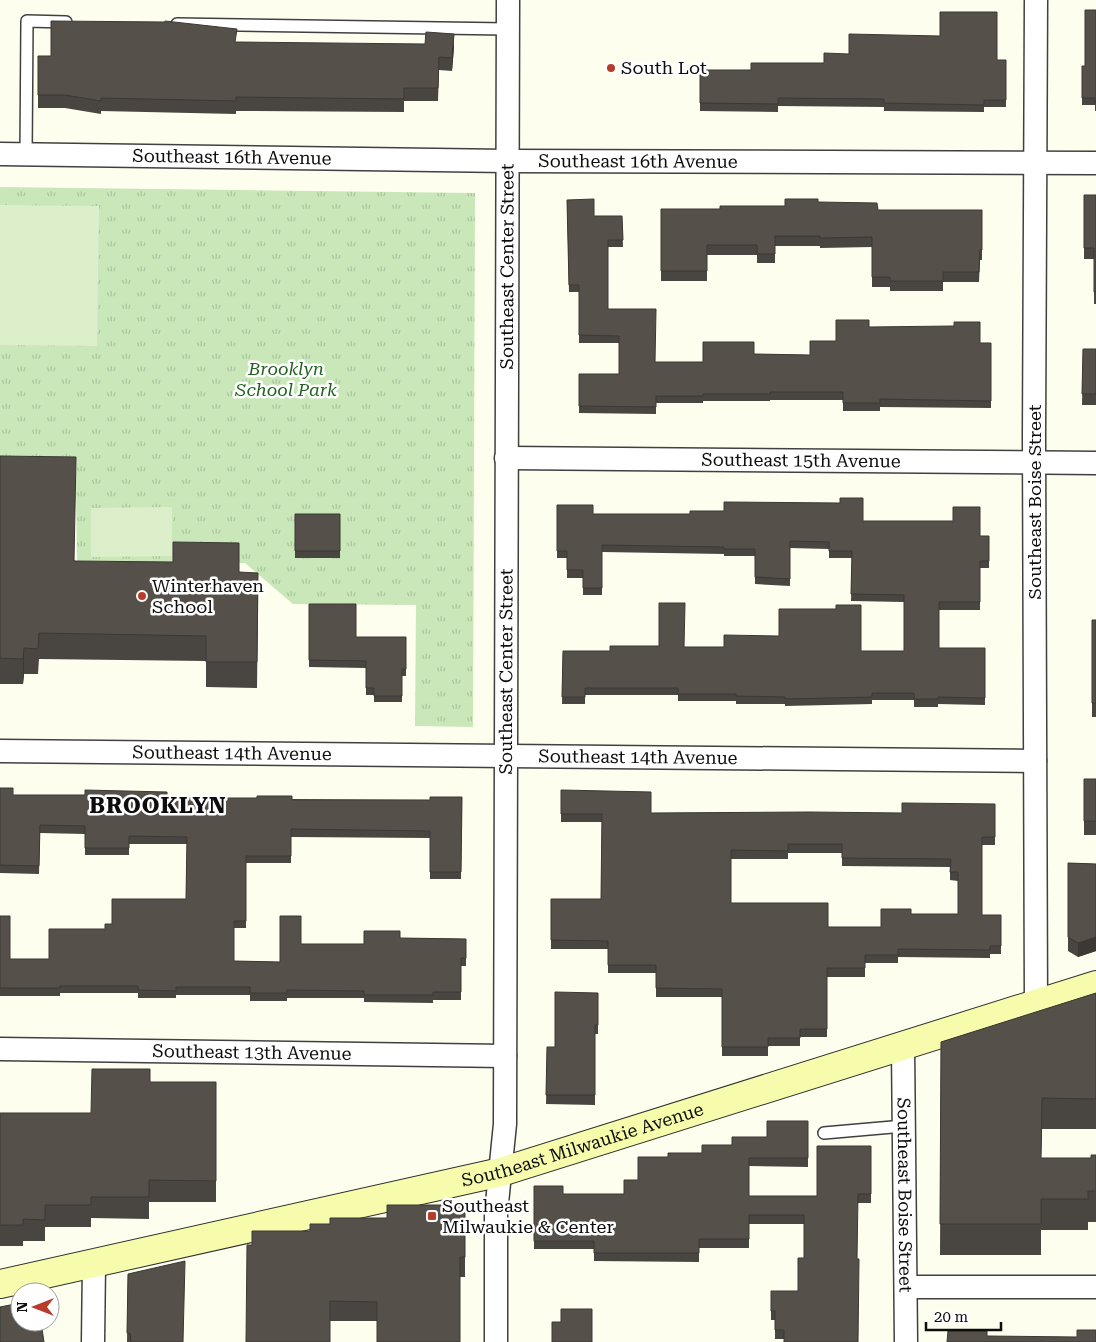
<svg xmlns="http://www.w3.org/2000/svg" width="1096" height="1342" viewBox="0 0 1096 1342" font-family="'Roboto Serif',serif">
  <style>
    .park { fill: url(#park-tufts) }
    .pitch { fill: #dcefca }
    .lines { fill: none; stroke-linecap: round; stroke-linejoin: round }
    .service-casing { stroke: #404040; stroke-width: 14 }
    .minor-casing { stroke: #404040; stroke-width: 25 }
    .secondary-casing { stroke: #2f2f2f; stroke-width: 30 }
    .service { stroke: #fff; stroke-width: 11 }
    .minor { stroke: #fff; stroke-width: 22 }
    .secondary { stroke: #f7fbac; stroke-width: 28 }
    .wall { fill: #494540; fill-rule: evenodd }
    .shaded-wall { fill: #3c3834 }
    .building { fill: #55504a; stroke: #3c3834; fill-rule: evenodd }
    .poi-dot { fill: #b73c2b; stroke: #fff; stroke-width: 2 }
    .labels { text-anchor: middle; stroke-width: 5; stroke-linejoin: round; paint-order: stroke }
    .poi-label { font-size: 18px; fill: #0d0d0d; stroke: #fff; text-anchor: start }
    .street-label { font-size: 18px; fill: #0d0d0d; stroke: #fff }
    .park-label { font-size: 18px; font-style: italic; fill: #236220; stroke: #fff }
    .district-label { font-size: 22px; font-weight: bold; letter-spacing: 1px; fill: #0d0d0d; stroke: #fff }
  </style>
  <defs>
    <pattern id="park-tufts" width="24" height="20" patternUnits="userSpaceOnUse" patternTransform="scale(1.25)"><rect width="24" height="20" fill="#c9e7b9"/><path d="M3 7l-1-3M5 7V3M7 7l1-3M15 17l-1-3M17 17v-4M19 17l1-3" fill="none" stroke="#abc59e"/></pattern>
  </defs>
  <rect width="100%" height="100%" fill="#fefeee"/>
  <path class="park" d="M0 187 475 193 473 727 415 726 416 605 293 604 245 563 174 562 77 569 76 483 0 481Z"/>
  <path class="pitch" d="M0 205 99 206 97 346 0 345Z
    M172 507V556L91 557V508Z"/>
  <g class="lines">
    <g class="service-casing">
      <path id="service" d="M177 24 507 29
        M26 155 27 21 66 22
        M824 1133 904 1126"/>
    </g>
    <g class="minor-casing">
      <g id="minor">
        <path id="s1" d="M0 154 507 161 1096 163"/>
        <path id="s2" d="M506 458 1096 463"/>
        <path id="s3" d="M0 751 1035 761"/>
        <path d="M1036 1004 1034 437 1036 0"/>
        <path id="s4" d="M903 1047 906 1342"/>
        <path id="s5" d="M0 1049 505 1056"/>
        <path d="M906 1287H1096"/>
        <path d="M93 1342 94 1264"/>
        <path id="s6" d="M496 1342V1213L505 1124 508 0"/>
      </g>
    </g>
    <g class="secondary-casing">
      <g id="secondary">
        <path id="s7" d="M0 1284 501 1172 1096 985"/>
      </g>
    </g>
    <use href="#service" class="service"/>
    <use href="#minor" class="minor"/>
    <use href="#secondary" class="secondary"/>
  </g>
  <path class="wall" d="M1096 10V111H1095V105H1082V66H1085Z
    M237 42 454 47 452 71 439 70 438 101H404V112L236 111V114L101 111V114L65 108H38V56H51Z
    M1006 60V107H984V112L884 111V107L778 106V112L700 111V70H751L824 63Z
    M1084 195H1096V304H1094V259H1084Z
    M567 200 594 216H622L623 247H608V309L655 362H703L754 354 810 355 836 341 869 327 980 343H991V408L880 407V411H843V400H770V401H703V403H656V414L579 413V374H619V343H579V292H569Z
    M818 202 878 210H982V260H980L979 282H943V291H890V287H872V247L820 248V246H775V263H757V255H707V281H661V209H720L785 206Z
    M1083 349H1096V405H1082Z
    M0 456 75 561 239 572 258 598 257 688 206 687V661L39 659 38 674H24L23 684H0Z
    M557 505 593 514 863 521 980 536H989V568H980V610H939V648H985V705L938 704V707H914V700H872V704L785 706V704H736V701H678V695H585V704H562L563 651H610L684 647 861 651H904V602L851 601 852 558H829V549L790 548V586L755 584V556H724V554L602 552V595H583V578H567V558H557Z
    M295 514H340V558H295Z
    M309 604 356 637H406V676H402V702H374V695H366V668L309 667Z
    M1092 620H1096V717H1092Z
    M1084 779H1096V835H1084Z
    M0 788 13 795 167 798 430 800 462 797 461 879H430V838L291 837V863H246V928H234V961L280 962 301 944H364L400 938 466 939V966H461V1000H433V1003L364 1002V998H287V1001H250V995H176V998H138V993H60V996H0V916L10 959H49L105 929 112 924 186 899 187 844H129V855H85V834L40 833 39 874 0 873Z
    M561 790 651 813H902L995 804V845H982V915H1001V954H990V958L898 957V963H865V977H827V1037H800V1046H768V1056H722V997H656V973H608V949H551V899H601L602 822H561ZM788 853H842V866L950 867V880L958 881V914H911L881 927H828L731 903V859H788Z
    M1068 863 1096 864V951L1078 957 1068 951Z
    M598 993V1034H595V1105L546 1104 547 1047H555Z
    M1096 993V1129H1042L1041 1158H1091L1096 1155V1222H1088V1230H1041V1255H940L941 1042Z
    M150 1082H216V1202H149V1219L91 1218V1227H45V1241H23V1246H0V1113H91Z
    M808 1121V1167L749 1166V1196H817L871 1146V1203H858L784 1339H775V1320H771V1291H798L804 1258V1224H749V1248H699V1262L594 1261V1249H534V1186L563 1194H624L638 1180 668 1157 702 1153 767 1137Z
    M465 1205V1277H460L377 1321H330L252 1245 310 1231 330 1224 387 1218Z
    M128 1274 183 1342H127Z"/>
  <path class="shaded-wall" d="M454 34V47L452 71V58Z
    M24 648V674L23 684V659Z
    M1096 937V951L1078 957V943Z"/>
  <path class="building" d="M1085 10H1096V103H1095V98H1082V66H1085Z
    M940 12H997V60H1006V100H984V105L884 103V99L778 98V104L700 103V70H751V63H824V53L849 54V34L940 36Z
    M51 21 165 22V21L237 29 235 42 425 44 426 32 454 34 452 58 439 57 438 88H404V99L236 97V101L101 98V101L65 95H38V56H51Z
    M1084 195H1096V292H1094V248H1084Z
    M594 199V216H622L623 240H608V309H656L655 362H703V342H754V354L810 355V341H836V320H869V327L954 326V322H980V343H991V401L880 399V403H843V392H770V394H703V396H656V407L579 406V374H619V336L579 335V285H569L567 200Z
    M785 199H818V202L877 203 878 210H982V250H980L979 272H943V281H890V277H872V237L820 238V236H775V254H757V245H707V271H661V209H720V206H785Z
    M1083 349H1096V394H1082Z
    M0 456 76 457 74 561 173 562V542L239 543V572L258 573 257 662H206V636L39 633 38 649 24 648 23 659 0 658Z
    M840 498H863V521H953V507H980V536H989V561H980V602H939V648H985V698L938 697V699H914V693H872V697L785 699V697L736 696V694H678V688H585V697H562L563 651H610V646H659V603H685L684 647H724V635L779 636V609H836V605H861V651H904V595L851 594 852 551H829V542L790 541V579L755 577V549H724V547L602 545V588H583V570H567V551H557V505H593V514H690V511H724V502L840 503Z
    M295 514H340V551H295Z
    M309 604H356V637H406V669H402V696H374V688H366V661L309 660Z
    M1092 620H1096V703H1092Z
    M1084 779H1096V821H1084Z
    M0 788H13V795H85V790L167 792V798H257V796H292V800H430V797H462L461 872H430V831L291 829V856H246V921H234V961L280 962V916H301V944H364V931H400V938L466 939V958H461V992H433V995H364V991L287 990V993H250V987H176V991L138 990V986H60V988H0V916H10V959H49V929H105V924H112V899H186L187 837 129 836V848H85V826L40 825 39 866 0 865Z
    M561 790 651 792V813L810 812 902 813V803L995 804V837H982V915H1001V946H990V950L898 949V955H865V968H827V1029H800V1038H768V1047H722V989L656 988V965H608V941L551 940V899H601L602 814H561ZM788 844H842V858L951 859 950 872H958V914H911V909H881V927H828V903H731V850L788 851Z
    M1068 863 1096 864V937L1078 943 1068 937Z
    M555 992 598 993V1025H595V1095H546L547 1047H555Z
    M1096 993V1099L1042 1098 1041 1158H1091V1155H1096V1191H1088V1199H1041V1224H940L941 1042Z
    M92 1069H150V1082H216V1181L149 1180V1197H91V1205H45V1220L23 1219V1225H0V1113H91Z
    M767 1121H808V1158H749V1196H817V1146H871V1194H858L857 1259H859L858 1342H784V1330H775V1311H771V1291H798V1258H804V1215H749V1239H699V1253H594V1241H534V1186H563V1194H624V1180H638V1157H668V1153H702V1145H732V1137H767Z
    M387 1205H465V1257H460V1342H377V1302L330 1301V1342H246L247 1245H252V1231H310V1224H330V1218H387Z
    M185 1261 183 1342H131L130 1333H127L128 1274Z
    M20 1303V1322H41L44 1342H0V1307Z
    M561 1309H592V1342H552V1322H561Z
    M1077 1330H1096V1342H947L948 1331H987V1336L1077 1337Z"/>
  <g class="poi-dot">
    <circle cx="611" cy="68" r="5"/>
    <circle cx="142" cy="596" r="5"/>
    <rect x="427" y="1211" width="10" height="10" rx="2.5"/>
  </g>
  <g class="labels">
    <g class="poi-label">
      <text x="621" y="74">South Lot</text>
      <text x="152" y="592">Winterhaven<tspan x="152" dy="21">School</tspan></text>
      <text x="442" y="1212">Southeast<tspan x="442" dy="21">Milwaukie &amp; Center</tspan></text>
    </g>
    <g class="street-label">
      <text dy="6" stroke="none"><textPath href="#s1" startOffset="232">Southeast 16th Avenue</textPath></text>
      <text dy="6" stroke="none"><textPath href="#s1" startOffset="638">Southeast 16th Avenue</textPath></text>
      <text dy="6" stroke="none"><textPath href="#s6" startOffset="1076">Southeast Center Street</textPath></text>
      <text dy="6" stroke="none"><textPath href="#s2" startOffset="295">Southeast 15th Avenue</textPath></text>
      <text transform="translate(1035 502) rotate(-90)" y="6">Southeast Boise Street</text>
      <text dy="6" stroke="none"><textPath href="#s6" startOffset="671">Southeast Center Street</textPath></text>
      <text dy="6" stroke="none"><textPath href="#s3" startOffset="232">Southeast 14th Avenue</textPath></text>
      <text dy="6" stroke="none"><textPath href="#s3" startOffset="638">Southeast 14th Avenue</textPath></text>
      <text dy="6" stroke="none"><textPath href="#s5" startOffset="252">Southeast 13th Avenue</textPath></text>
      <text dy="6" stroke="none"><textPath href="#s7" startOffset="599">Southeast Milwaukie Avenue</textPath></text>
      <text dy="6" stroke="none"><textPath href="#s4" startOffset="148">Southeast Boise Street</textPath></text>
    </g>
    <g class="park-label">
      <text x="286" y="375">Brooklyn<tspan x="286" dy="21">School Park</tspan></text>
    </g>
    <g class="district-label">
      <text x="158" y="813">BROOKLYN</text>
    </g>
  </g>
  <g transform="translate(35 1307) rotate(270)"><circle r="24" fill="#ffffff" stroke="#9e9e9e"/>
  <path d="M0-4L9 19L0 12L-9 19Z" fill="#b73c2b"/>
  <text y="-8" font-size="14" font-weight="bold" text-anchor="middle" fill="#0d0d0d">N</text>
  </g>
  <path d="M926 1322v8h75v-8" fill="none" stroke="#0d0d0d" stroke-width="2.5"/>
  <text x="934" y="1322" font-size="15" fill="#0d0d0d" stroke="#ffffff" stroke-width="4" paint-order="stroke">20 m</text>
</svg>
